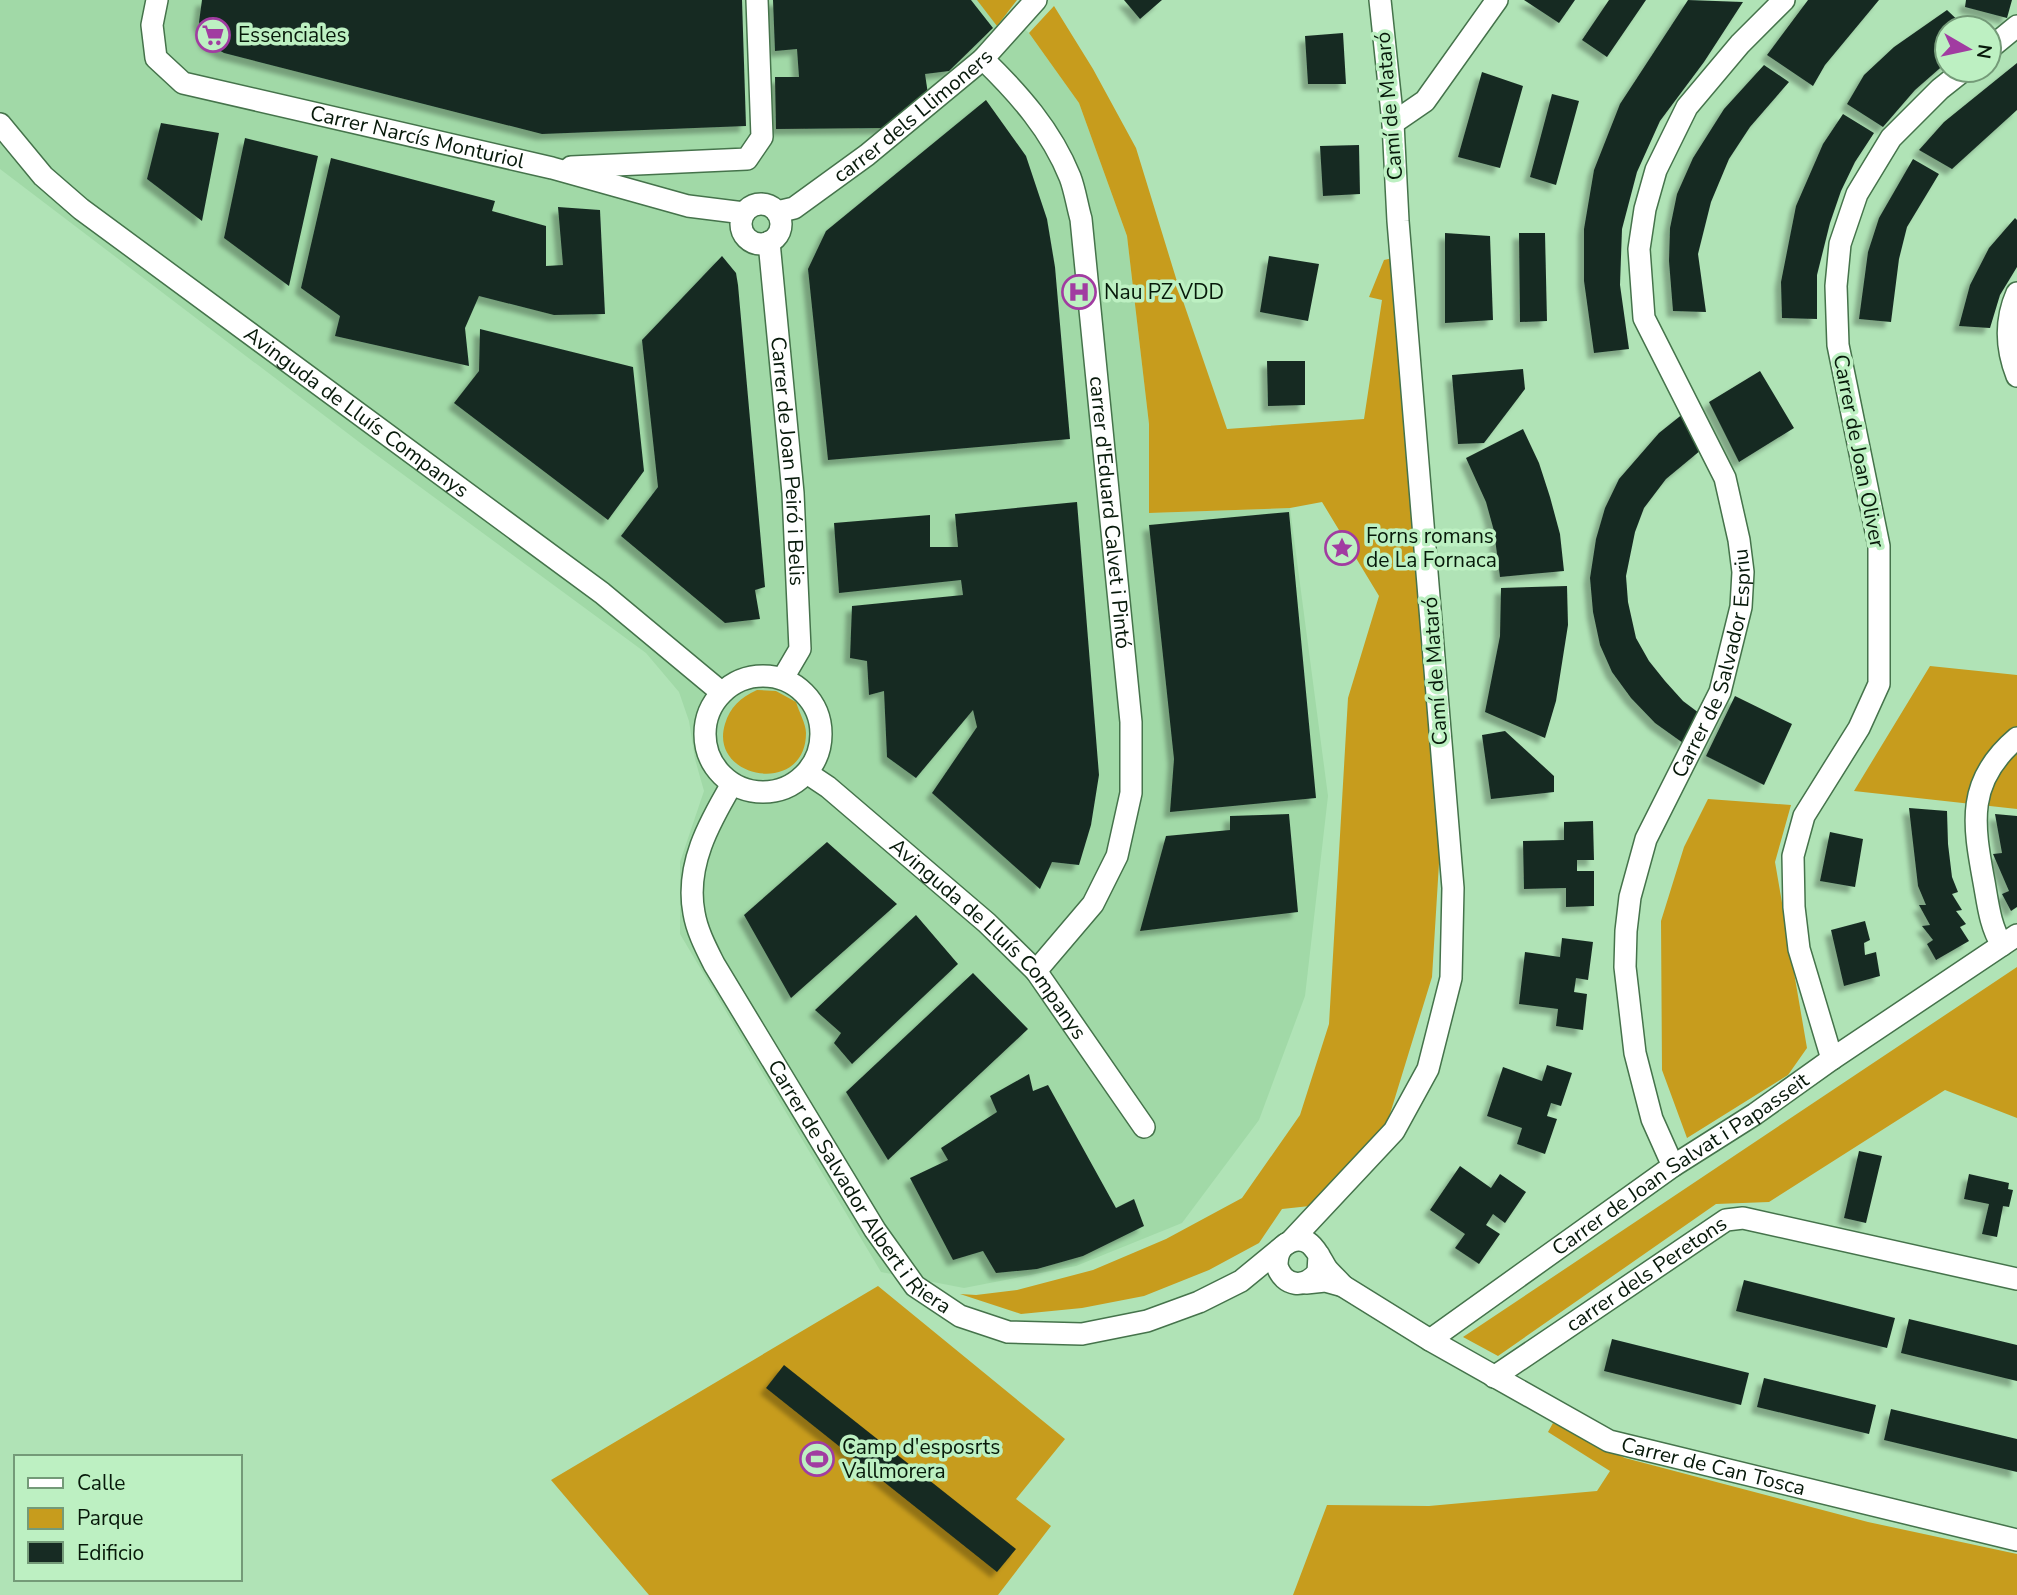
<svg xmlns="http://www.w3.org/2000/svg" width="2017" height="1595" viewBox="0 0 2017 1595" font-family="'Nunito Sans',sans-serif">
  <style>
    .built { fill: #a1d9a7 }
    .green { fill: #c79c1d }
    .building { fill: #172b23; filter: url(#shadow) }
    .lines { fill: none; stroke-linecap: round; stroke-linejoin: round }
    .minor-casing { stroke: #45734b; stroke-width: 24 }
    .minor { stroke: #fff; stroke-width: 21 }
    .labels { text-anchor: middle; stroke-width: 7; stroke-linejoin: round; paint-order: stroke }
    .poi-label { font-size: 21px; fill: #07190a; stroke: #bdf0c2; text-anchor: start }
    .street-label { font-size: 21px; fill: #07190a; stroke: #bdf0c2 }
  </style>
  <defs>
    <filter id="shadow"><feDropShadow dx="-6" dy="6" stdDeviation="2" flood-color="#0004"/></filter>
  </defs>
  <rect width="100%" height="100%" fill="#b0e3b6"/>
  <path class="built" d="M0 0H992L1029 33 1079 103 1127 236 1149 424V513L1290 508 1328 796 1305 996 1259 1120 1182 1223 1076 1266 964 1288 881 1272 680 934V862L704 791 695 759 689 721 679 692 646 653 363 445 0 169Z"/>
  <path class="green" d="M977 0H1017L997 26Z
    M1054 6 1093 69 1136 148 1183 301 1227 429 1364 419 1382 300 1369 297 1384 260 1393 258 1441 831 1432 977 1386 1127 1319 1205 1282 1209 1259 1243 1209 1270 1144 1296 1082 1308 1021 1314 960 1294 976 1295 1017 1290 1093 1270 1166 1239 1242 1198 1300 1115 1329 1024 1348 698 1379 596 1322 502 1290 508 1149 513V424L1127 236 1079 103 1029 33Z
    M1930 666 2017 675V809L1854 791Z
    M757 690 776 691 796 702C799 712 806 724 806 733 806 797 708 779 725 724 730 707 740 698 757 690Z
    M1708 799 1791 805 1775 862 1807 1048 1788 1075 1687 1138 1662 1070 1661 921 1684 847Z
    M2017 967V1118L1945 1090 1769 1202 1716 1204 1498 1356 1463 1337Z
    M878 1286 1065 1439 1016 1499 1051 1526 998 1595H649L551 1480Z
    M1553 1423 1625 1458 1868 1522 2017 1554V1595H1293L1327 1505 1429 1506 1597 1491 1610 1471 1548 1432Z"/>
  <path class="building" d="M202 0H742L746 126 542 134 224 53 206 43 199 22Z
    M773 0H971L993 28 949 71 925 74 928 94 888 128 776 129 775 77H799L797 49 775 51Z
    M1124 0H1162L1140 19Z
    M1524 0H1575L1559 23Z
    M1609 0H1646L1607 57 1582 40Z
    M1688 0 1743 2 1704 62 1660 121 1637 172 1622 229 1620 285 1629 349 1594 353 1584 281V229L1594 170 1620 104Z
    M1808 0H1879L1825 65 1813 86 1767 55Z
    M1966 0H2012L2007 18 1965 7Z
    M1947 10 1966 28H1947V62L1915 90 1883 127 1847 104 1864 75 1894 47Z
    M1343 33 1346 84H1308L1305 36Z
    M2017 63V110L1952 169 1919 150 1944 122Z
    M1764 65 1789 82 1750 127 1729 159 1711 202 1698 254 1706 312 1673 311 1669 261 1670 228 1677 194 1693 158 1724 109Z
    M1482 72 1523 86 1500 168 1458 157Z
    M1552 94 1579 101 1556 185 1530 177Z
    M986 100 1026 156 1047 219 1055 267 1070 439 828 460 808 269 826 231Z
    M1843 114 1874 133 1855 162 1841 191 1830 223 1817 275V319L1782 318 1781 282 1796 206 1823 144Z
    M161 123 219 133 202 221 147 179Z
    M245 138 318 156 289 286 224 238Z
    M1359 145 1360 194 1323 196 1320 146Z
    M331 158 495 201 492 211 546 226V266L563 265 558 207 600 210 605 314 554 315 479 296 465 328 469 366 335 336 340 316 301 288Z
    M1913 159 1939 174 1907 227 1899 259 1891 322 1859 319 1868 252 1879 218Z
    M2015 218 2017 220V267L2000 295 1990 328 1959 326 1970 285 1989 248Z
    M1445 233 1490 236 1493 320 1445 323Z
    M1519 233H1545L1547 321 1520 322Z
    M722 256 736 273 738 285 765 587 755 590 760 619 725 623 621 536 658 487 642 340Z
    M1269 256 1319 264 1308 321 1260 312Z
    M480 329 633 367 644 471 608 520 454 403 479 371Z
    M1267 361H1305V405L1268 406Z
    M1523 369 1525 389 1484 443 1458 444 1452 375Z
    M1760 371 1794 428 1739 462 1709 402Z
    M1684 413 1701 450 1666 479 1644 508 1635 532 1626 576 1628 602 1636 638 1649 661 1665 681 1683 701 1699 713 1683 743 1655 723 1631 698 1612 672 1600 645 1593 612 1590 578 1596 539 1605 508 1619 479 1659 433Z
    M1523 429 1539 463 1550 497 1560 534 1564 571 1500 577 1494 531 1486 502 1466 458Z
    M1077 502 1099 775 1091 825 1079 865 1052 862 1040 889 932 793 977 727 973 710 916 778 887 757 884 691 869 695 867 661 850 658 852 606 963 595 961 580 839 593 834 523 930 515V547H958L955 514Z
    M1289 512 1316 798 1170 812 1174 759 1149 525Z
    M1567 586 1568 625 1556 701 1545 738 1485 712 1500 636 1501 588Z
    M1735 696 1792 724 1764 785 1706 756Z
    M1505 731 1554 776V792L1491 799 1482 735Z
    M1909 808 1947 811 1948 844 1952 877 1958 892 1952 894 1962 910 1956 911 1966 924 1960 927 1969 941 1936 960 1927 944 1933 940 1922 926 1930 925 1919 905H1926L1918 886Z
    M1289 814 1298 912 1140 931 1166 836 1230 830V816Z
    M1995 814 2017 816V907L2011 911 2002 894 2009 891 1993 854 2002 853Z
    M1593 821 1594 860H1577V871H1594V906L1566 907V888L1524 889 1523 841 1564 840V822Z
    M1830 832 1863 839 1855 887 1820 881Z
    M827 842 897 904 791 998 744 915Z
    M916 915 958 964 852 1064 834 1043 841 1033 815 1010Z
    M1865 921 1870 940 1864 943 1865 955 1876 952 1880 976 1844 986 1831 930Z
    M1562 938 1593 942 1588 980 1576 978 1574 992 1587 994 1583 1030 1556 1026 1558 1009 1519 1004 1525 952 1560 957Z
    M973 973 1028 1029 888 1160 846 1092Z
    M1547 1065 1572 1073 1561 1106 1551 1103 1547 1116 1557 1119 1545 1154 1517 1144 1522 1128 1487 1116 1503 1067 1542 1081Z
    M1029 1074 1033 1091 1048 1085 1116 1208 1134 1199 1144 1226 1083 1256 1037 1269 996 1273 983 1251 953 1260 910 1178 948 1160 941 1148 997 1112 990 1096Z
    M1859 1151 1882 1156 1866 1223 1844 1218Z
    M1460 1166 1491 1188 1500 1174 1526 1192 1505 1223 1493 1214 1486 1225 1500 1234 1479 1264 1455 1248 1465 1234 1430 1210Z
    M1969 1174 2009 1183 2008 1189 2013 1190 2009 1207 2003 1206 1997 1237 1982 1234 1989 1204 1964 1199Z
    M1744 1280 1895 1318 1887 1348 1736 1311Z
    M1909 1319 2017 1345V1381L1901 1353Z
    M1612 1339 1749 1373 1741 1405 1604 1371Z
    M784 1365 1016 1549 997 1572 766 1388Z
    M1764 1378 1876 1405 1869 1434 1757 1407Z
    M1891 1409 2017 1439V1472L1884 1440Z"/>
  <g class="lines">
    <g class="minor-casing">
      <g id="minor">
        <path id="s1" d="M157 0 152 25 156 58 183 83 552 168 688 206 744 213"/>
        <path d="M1989 49 2017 26"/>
        <path id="s2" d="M983 59C1019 94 1051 130 1070 177 1075 190 1077 205 1081 219L1131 722V793L1117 856 1093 904 1036 971"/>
        <path d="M1393 123 1425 101 1497 0"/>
        <path id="s3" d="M0 124 43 176 81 209 602 593 721 692"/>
        <path d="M571 167 747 159 762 137 757 0"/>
        <circle cx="761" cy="224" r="20"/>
        <path id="s4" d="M777 212 794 208 867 155 983 59 1036 0"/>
        <path id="s5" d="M769 242 793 493 800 649 783 678"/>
        <path d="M2017 293C2005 320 2006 348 2017 376"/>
        <circle cx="763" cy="734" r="58"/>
        <path id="s6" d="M807 773 828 787 987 923 1036 971 1144 1127"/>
        <path id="s7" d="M732 784C709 823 685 866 694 913 697 931 706 948 714 964L875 1230 915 1286 960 1316 1008 1332 1082 1334 1147 1321 1199 1302 1241 1281 1286 1244"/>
        <path d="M2002 945C1990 926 1988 904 1984 882 1973 823 1966 781 2017 738"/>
        <path d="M1832 1059 1799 949 1794 907 1793 856 1804 816 1859 728 1879 684V546L1838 345 1836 286 1840 244 1857 194 1891 138 1940 89 1964 70"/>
        <path id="s8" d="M1673 1166 1652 1119 1635 1053 1625 967 1626 931 1630 897 1646 839 1720 692 1741 607 1743 572 1739 540 1725 478 1644 318 1639 249 1645 209 1656 170 1687 107 1740 44 1784 0"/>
        <path d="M1291 1241 1394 1131 1428 1069 1451 978 1453 888 1398 221 1393 123 1380 0"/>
        <path d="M1319 1255 1318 1272C1305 1289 1284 1287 1277 1266 1277 1256 1279 1247 1290 1242 1311 1233 1318 1255 1327 1269 1332 1275 1338 1280 1343 1286"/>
        <path id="s9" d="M1306 1283 1325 1281 1343 1286 1430 1340 1609 1441 2017 1540"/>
        <path id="s10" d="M1430 1340 1673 1166 1755 1114 1832 1059 2017 935"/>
        <path id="s11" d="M1494 1377 1726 1220 1743 1218 2017 1279"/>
      </g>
    </g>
    <use href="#minor" class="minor"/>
  </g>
  <defs>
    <g id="supermarket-ring" transform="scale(1.75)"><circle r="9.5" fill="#bdf0c2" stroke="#a13ca1" stroke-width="1.5"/><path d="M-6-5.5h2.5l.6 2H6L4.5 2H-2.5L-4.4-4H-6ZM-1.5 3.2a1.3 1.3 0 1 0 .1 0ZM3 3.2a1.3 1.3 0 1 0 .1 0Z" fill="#a13ca1"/></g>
    <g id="hospital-ring" transform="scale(1.75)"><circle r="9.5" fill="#bdf0c2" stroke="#a13ca1" stroke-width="1.5"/><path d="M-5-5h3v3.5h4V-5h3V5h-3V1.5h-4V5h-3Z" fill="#a13ca1"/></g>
    <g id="sight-ring" transform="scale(1.75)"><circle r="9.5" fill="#bdf0c2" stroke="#a13ca1" stroke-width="1.5"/><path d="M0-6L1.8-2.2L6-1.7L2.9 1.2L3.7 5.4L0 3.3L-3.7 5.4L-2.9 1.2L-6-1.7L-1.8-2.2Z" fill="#a13ca1"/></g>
    <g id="stadium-ring" transform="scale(1.75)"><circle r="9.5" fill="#bdf0c2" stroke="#a13ca1" stroke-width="1.5"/><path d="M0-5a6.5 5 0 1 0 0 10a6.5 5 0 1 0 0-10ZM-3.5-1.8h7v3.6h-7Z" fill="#a13ca1"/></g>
  </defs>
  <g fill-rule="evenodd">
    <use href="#supermarket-ring" x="213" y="35"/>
    <use href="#hospital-ring" x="1079" y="292"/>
    <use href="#sight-ring" x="1342" y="548"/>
    <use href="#stadium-ring" x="817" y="1459"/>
  </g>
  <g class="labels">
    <g class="poi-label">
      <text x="238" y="42">Essenciales</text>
      <text x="1104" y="299">Nau PZ VDD</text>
      <text x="1366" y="543">Forns romans<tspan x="1366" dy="24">de La Fornaca</tspan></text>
      <text x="842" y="1454">Camp d'esposrts<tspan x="842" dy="24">Vallmorera</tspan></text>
    </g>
    <g class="street-label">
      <text transform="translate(1389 106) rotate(-95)" y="7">Camí de Mataró</text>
      <text dy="7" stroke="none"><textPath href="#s4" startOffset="168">carrer dels Llimoners</textPath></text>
      <text dy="7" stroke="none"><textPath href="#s1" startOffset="336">Carrer Narcís Monturiol</textPath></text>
      <text dy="7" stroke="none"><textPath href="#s3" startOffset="460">Avinguda de Lluís Companys</textPath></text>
      <text transform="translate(1859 451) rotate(79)" y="7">Carrer de Joan Oliver</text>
      <text dy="7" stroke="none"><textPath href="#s5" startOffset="220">Carrer de Joan Peiró i Belis</textPath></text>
      <text dy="7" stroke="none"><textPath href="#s2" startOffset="486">carrer d'Eduard Calvet i Pintó</textPath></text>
      <text dy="7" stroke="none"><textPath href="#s8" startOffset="527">Carrer de Salvador Espriu</textPath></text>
      <text transform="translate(1435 671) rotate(-94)" y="7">Camí de Mataró</text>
      <text dy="7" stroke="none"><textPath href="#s6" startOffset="247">Avinguda de Lluís Companys</textPath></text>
      <text dy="7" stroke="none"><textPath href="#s10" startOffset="306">Carrer de Joan Salvat i Papasseit</textPath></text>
      <text dy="7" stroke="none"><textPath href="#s7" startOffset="460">Carrer de Salvador Albert i Riera</textPath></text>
      <text dy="7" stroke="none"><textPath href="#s11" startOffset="184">carrer dels Peretons</textPath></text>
      <text dy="7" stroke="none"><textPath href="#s9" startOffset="453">Carrer de Can Tosca</textPath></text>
    </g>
  </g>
  <rect x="14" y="1455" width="228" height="126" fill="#bdf0c2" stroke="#749a78" stroke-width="2"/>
  <rect x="28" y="1478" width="35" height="10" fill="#ffffff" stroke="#749a78" stroke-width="2"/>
  <text x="77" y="1490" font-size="21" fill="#07190a">Calle</text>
  <rect x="28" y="1508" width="35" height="21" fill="#c79c1d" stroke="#749a78" stroke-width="2"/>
  <text x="77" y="1525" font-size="21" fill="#07190a">Parque</text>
  <rect x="28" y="1542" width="35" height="21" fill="#172b23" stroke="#749a78" stroke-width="2"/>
  <text x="77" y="1560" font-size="21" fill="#07190a">Edificio</text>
  <g transform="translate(1968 49) rotate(99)"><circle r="33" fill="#bdf0c2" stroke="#749a78" stroke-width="2"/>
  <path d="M0-5L12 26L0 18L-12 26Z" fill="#a13ca1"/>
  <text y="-10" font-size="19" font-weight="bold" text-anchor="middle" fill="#07190a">N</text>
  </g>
</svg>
